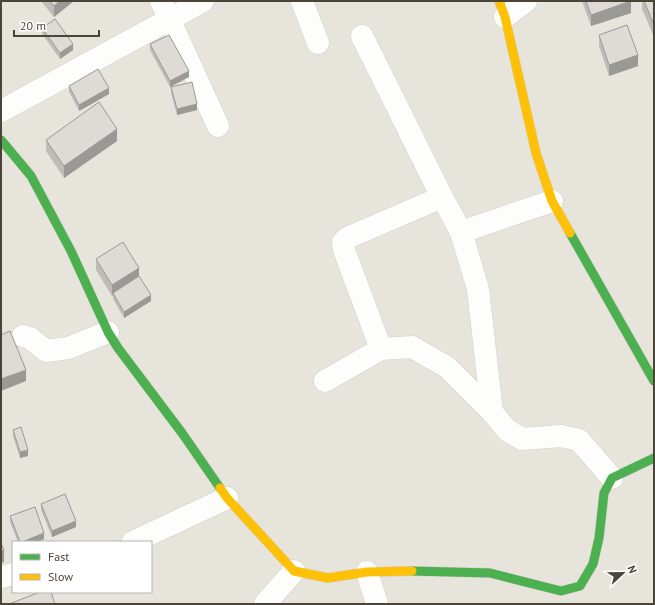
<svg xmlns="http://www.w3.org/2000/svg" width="655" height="605" viewBox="0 0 655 605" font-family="'PT Sans',sans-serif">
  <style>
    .residential { fill: #e7e4dc; fill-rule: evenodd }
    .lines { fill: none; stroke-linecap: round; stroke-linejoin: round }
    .street-casing { stroke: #d2d0cb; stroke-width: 23 }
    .fast-casing { stroke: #d3cfc5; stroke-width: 10 }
    .slow-casing { stroke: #d3cfc5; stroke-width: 10 }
    .street { stroke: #fdfdfc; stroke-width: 22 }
    .fast { stroke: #4caf50; stroke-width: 9 }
    .slow { stroke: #ffc107; stroke-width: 9 }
    .wall { fill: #bfbcb8 }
    .shaded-wall { fill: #9b9996 }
    .building { fill: #dedbd6; stroke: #9b9996 }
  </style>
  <rect width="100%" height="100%" fill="#f4f2ee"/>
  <path class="residential" d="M1 1H654V604H1ZM13 542H151V592H13Z"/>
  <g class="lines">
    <g class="street-casing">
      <path id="street" d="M161 1 218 126
        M302 1 318 43
        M505 17 526 1
        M362 36 442 197 461 232 478 289 492 412
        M1 111 203 1
        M461 232 552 201
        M23 336 30 338 46 351 68 348 108 332
        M381 349 344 250 343 242 347 238 442 197
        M325 381 381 349 412 347 447 367 492 412 507 430 522 439 561 436 579 440 612 478
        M133 542 227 498
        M367 572 377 604
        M1 577 13 574
        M265 604 294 571"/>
    </g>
    <g class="fast-casing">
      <path id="fast" d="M1 140 31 176 71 251 108 332 118 348 182 433 220 488
        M570 233 654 381
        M412 571 490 573 561 591 580 586 593 564 599 538 604 493 612 478 654 458"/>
    </g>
    <g class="slow-casing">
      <path id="slow" d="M499 1 505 17 536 153 552 201 570 233
        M220 488 227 498 294 571 328 578 367 572 412 571"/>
    </g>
    <use href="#street" class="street"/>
    <use href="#fast" class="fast"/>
    <use href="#slow" class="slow"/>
  </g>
  <path class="wall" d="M41 1H74L54 17Z
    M582 1H630L631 13 591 26Z
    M642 1H654V37L642 9Z
    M42 28 73 50 60 59 42 34Z
    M599 35 638 66 609 76 599 46Z
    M150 44 189 77 170 87 150 50Z
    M69 86 109 94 79 111 69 92Z
    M171 87 197 110 177 115 171 93Z
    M46 140 117 141 64 178 46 151Z
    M96 259 139 278 151 301 124 318 113 299V296H112L96 270Z
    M13 430 28 456 20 458 13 436Z
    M41 504 76 527 52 537 41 510Z
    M10 516 44 539 37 542H18L10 522Z"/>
  <path class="shaded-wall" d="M60 1H74L54 17V6Z
    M631 1V13L591 26V15Z
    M73 44V50L60 59V53Z
    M638 55V66L609 76V65Z
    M189 71V77L170 87V81Z
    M109 88V94L79 111V105Z
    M197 104V110L177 115V109Z
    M117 129V141L64 178V166Z
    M139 268V279L113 293 112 296V285Z
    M151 295V301L124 318V312Z
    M26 370V381L1 391V379Z
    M28 450V456L20 458V452Z
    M76 521V527L52 537V531Z
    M44 533V539L37 542H22Z
    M4 550V562L1 563V551Z"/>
  <path class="building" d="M50 1H60L54 6Z
    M586 1H631L591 15Z
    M644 1H654V25Z
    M55 19 73 44 60 53 42 28Z
    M627 25 638 55 609 65 599 35Z
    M169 35 189 71 170 81 150 44Z
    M98 69 109 88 79 105 69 86Z
    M192 82 197 104 177 109 171 87Z
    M99 102 117 129 64 166 46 140Z
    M123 242 139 268 112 285 96 259Z
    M139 276 151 295 124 312 113 293Z
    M10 331 26 370 1 379V335Z
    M21 427 28 450 20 452 13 430Z
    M65 494 76 521 52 531 41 504Z
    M35 507 44 533 22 542H20L10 516Z
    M1 543 4 550 1 551Z
    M40 592H51L55 604H9Z"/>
  <rect width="655" height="605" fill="none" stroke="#4b4439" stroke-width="4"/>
  <rect x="12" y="541" width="140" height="52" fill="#ffffff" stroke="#b7b4b0"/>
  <rect x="20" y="554" width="20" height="6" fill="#4caf50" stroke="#b7b4b0"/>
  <text x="48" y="561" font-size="12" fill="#4b4439">Fast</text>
  <rect x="20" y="574" width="20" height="6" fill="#ffc107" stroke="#b7b4b0"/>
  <text x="48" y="581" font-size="12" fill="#4b4439">Slow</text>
  <g transform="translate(623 573) rotate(68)" stroke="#ffffff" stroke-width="3" paint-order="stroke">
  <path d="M0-3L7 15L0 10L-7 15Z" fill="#4b4439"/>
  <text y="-6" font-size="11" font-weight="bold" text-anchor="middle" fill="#4b4439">N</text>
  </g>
  <path d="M14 30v6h85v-6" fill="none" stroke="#4b4439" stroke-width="2"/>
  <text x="20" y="30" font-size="12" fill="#4b4439" stroke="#ffffff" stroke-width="3" paint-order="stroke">20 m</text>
</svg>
